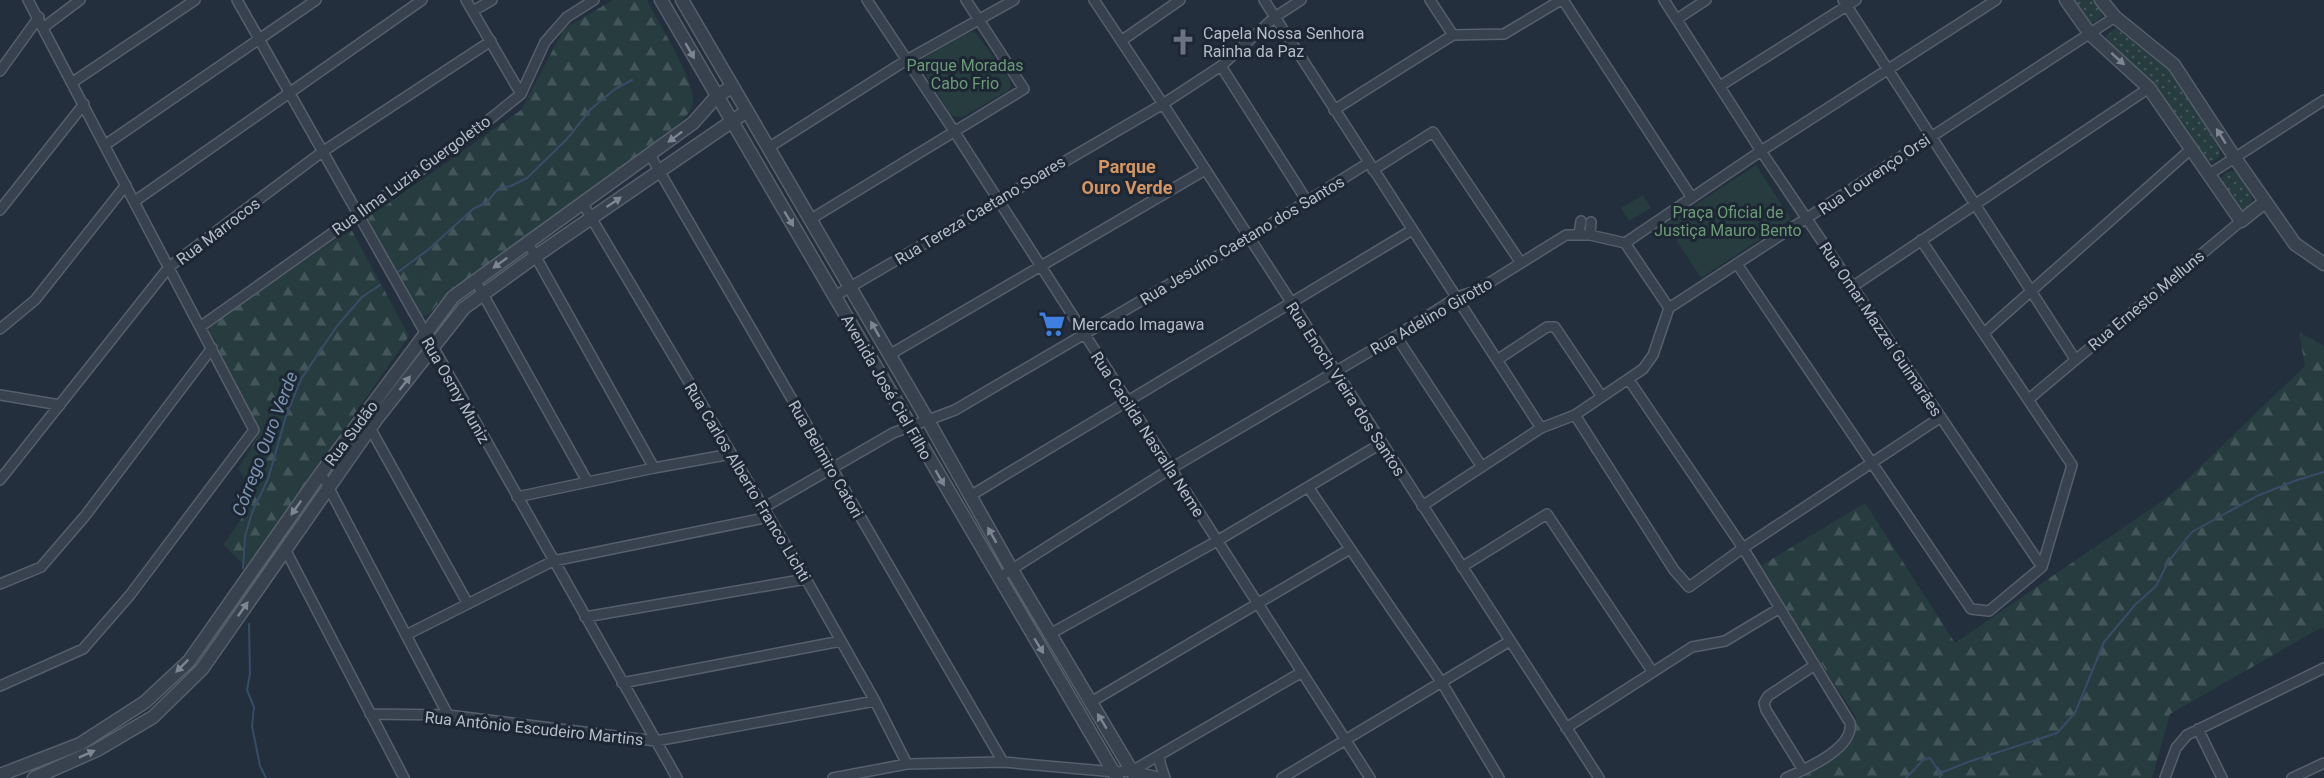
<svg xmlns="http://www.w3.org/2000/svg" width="2324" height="778" viewBox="0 0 2324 778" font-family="Roboto,sans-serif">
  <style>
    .grass { fill: url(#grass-dots) }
    .forest { fill: url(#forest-firs) }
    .green { fill: #263c3f }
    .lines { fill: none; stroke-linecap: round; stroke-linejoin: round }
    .stream { stroke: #394c67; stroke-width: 2 }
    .minor-casing { stroke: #565f6c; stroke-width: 12 }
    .tertiary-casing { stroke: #565f6c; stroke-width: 15 }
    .minor { stroke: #38414e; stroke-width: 9 }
    .tertiary { stroke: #38414e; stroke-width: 12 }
    .oneway { fill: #7c8592 }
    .labels { text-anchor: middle; stroke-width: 6; stroke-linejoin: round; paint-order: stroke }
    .poi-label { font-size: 16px; fill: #b4bcc9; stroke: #1d2633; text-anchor: start }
    .park-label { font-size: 16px; fill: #6b9a76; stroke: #1d2633 }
    .street-label { font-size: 16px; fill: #b4bcc9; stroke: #1d2633 }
    .neighbourhood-label { font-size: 18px; font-weight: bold; fill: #d59563; stroke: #1d2633 }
    .water-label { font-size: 18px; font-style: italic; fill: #7c92b1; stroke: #1d2633 }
  </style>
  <defs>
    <pattern id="grass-dots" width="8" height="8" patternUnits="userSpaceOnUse" patternTransform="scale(1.5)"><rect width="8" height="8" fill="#263c3f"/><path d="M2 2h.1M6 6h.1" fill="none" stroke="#435659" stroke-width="1.8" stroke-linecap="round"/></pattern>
    <pattern id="forest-firs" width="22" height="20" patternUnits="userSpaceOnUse" patternTransform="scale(1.5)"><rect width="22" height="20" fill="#263c3f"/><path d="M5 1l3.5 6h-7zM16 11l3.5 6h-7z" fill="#435659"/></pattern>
  </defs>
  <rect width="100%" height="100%" fill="#242f3e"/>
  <path class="grass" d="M2071 0H2095L2101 10 2102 16 2093 23 2086 22Z
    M2115 28 2169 68 2221 147 2219 157 2211 162 2203 158 2154 84 2108 47 2103 39Z
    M2233 171C2243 177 2255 194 2251 205L2242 211 2237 209 2220 184 2221 178 2227 172Z"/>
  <path class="forest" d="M613 0H647C658 22 692 76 693 98 694 110 684 118 677 125L442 299 428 315 423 316 418 312 368 220 370 214 382 208 521 110 564 29Z
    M352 231 409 336 247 568 223 545 244 515 239 511 247 482 238 469 256 440 258 431 209 334 208 327 346 232Z
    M2299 332 2324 346V631L2322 627 2170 714 2152 778H1801L1849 746 1855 734 1856 717 1759 567 1865 503 1955 643 2171 495 2305 366Z"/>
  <path class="green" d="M969 32 976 33 1010 80 1011 86 1008 91 962 117 951 116 923 70 921 63 924 58Z
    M1756 165 1791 219 1701 278 1666 224Z
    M1643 195 1651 208 1629 221 1621 208Z"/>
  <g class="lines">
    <path class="stream" d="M398 272 429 249 473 209 487 202 499 188 511 186 527 178 566 140 591 109 615 89 632 80
      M243 568 245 536 253 510 268 479 286 416 301 379 337 326 362 297 380 285
      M249 624 250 674 247 690 254 707 252 726 260 766 266 778
      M1938 770 1940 778
      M1906 778 1924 759 1930 758 1938 770 1943 772 1968 762 2057 733 2075 713 2104 642 2135 605 2156 586 2168 562 2192 532 2257 496 2297 480 2324 472"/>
    <g class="minor-casing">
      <path id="minor" d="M237 0 677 778
        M466 0 521 94
        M867 0 954 131 1370 778
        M1094 0 1163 104 1599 778
        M1264 0 1541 428
        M1430 0 1453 35
        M1563 0 1692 198
        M1664 0 1761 151 2042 567
        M1843 0 2075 359
        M473 11 492 0
        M1677 19 1706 0
        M44 27 80 0
        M1121 41 1180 0
        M1221 66 1307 201
        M0 71 39 17
        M73 82 195 0
        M1720 86 1856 0
        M1334 110 1453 35 1504 34 1561 0
        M105 145 316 0
        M768 148 905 61 1014 0
        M650 155 1003 762
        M1373 170 1433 132 1521 263
        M2208 175 2324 100
        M135 201 422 0
        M583 204 806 579 875 701 907 764
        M0 210 84 104
        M811 219 1024 89 966 0
        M1579 234 1581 221
        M1590 235 1591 222
        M528 243 654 468
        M1625 243 1761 151 1996 0
        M1625 243 1669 308
        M1737 264 1971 609 1989 611 2042 567 2072 465 1921 240
        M475 280 587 481
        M1852 287 2149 88
        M835 296 1163 104 1221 66 1275 17 1301 0
        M200 327 469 136 521 94 545 42 567 17 594 0
        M0 329 35 300 126 185
        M1985 332 2191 149
        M1396 336 1482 467
        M889 355 1205 170
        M1497 360 1547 327H1555L1602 397
        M1629 380 1743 548 1850 723C1854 749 1805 769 1786 778
        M0 395 60 405
        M2029 399 2241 221
        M1575 415 1674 570 1689 587 1743 548 1941 417
        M369 426 468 604
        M321 473 448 715
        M0 480 169 267 322 152 491 41
        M1308 487 1442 683 1499 778
        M970 496 1412 230
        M517 497 654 468 731 454
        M1422 506 1541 428 1575 415 1643 369 1653 355 1669 308 2115 17
        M763 508 893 433 955 410 1248 238 1368 163
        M285 549 404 778
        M1462 567 1547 514 1652 671
        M1006 573 1170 469 1396 336 1457 297 1476 291 1566 235H1590L1625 243
        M0 584 41 567 85 516 212 348
        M585 617 806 579
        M1050 634 1217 541 1382 443
        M406 635 553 561 769 517
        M622 683 841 641
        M0 686 83 649 130 595 254 430 28 0
        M1091 702 1350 549
        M370 714 448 715 656 741 875 701
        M1566 728 1692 647 1725 641 1780 608
        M2198 729 2222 778
        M1160 755V763L1165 778
        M1803 770 1766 710 1764 703 1768 696 1815 665
        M1132 771 1302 672
        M833 778 907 764 1003 762 1115 772 1132 771 1163 778
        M1282 778 1510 641
        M2165 778 2176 748 2187 735 2324 668
        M2292 778 2324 763"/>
    </g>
    <g class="tertiary-casing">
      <path id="tertiary" d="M661 0 1117 778
        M682 0 930 424 1012 570 1136 778
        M2066 0 2090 34 2149 88 2241 221 2265 202
        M2101 0 2115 17 2174 65 2235 158 2295 244 2324 264
        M0 775 80 744 145 702 189 661 321 473 453 297 693 123 717 96 732 87
        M34 778 97 750 153 717 202 669 378 417 464 308 536 256 747 111"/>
    </g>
    <use href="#minor" class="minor"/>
    <use href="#tertiary" class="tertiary"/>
  </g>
  <defs><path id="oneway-solid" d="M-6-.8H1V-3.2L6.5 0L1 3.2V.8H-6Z" transform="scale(1.5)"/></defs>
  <g class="oneway">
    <use href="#oneway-solid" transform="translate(690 51) rotate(60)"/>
    <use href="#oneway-solid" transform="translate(2118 59) rotate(42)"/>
    <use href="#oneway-solid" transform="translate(2221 136) rotate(-122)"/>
    <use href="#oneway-solid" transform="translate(675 137) rotate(143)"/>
    <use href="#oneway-solid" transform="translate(614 202) rotate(-34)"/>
    <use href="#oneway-solid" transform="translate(789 219) rotate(59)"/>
    <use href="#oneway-solid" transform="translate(500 263) rotate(144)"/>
    <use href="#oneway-solid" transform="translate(875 329) rotate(-120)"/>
    <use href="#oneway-solid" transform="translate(405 383) rotate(-52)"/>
    <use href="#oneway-solid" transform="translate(940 478) rotate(60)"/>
    <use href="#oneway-solid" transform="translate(296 508) rotate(125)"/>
    <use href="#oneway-solid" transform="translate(992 535) rotate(-119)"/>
    <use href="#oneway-solid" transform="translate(243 609) rotate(-55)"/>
    <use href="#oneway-solid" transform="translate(1039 646) rotate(59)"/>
    <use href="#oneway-solid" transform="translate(182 666) rotate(135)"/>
    <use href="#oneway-solid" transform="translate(1102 721) rotate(-121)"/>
    <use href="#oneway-solid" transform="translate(87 754) rotate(-24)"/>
  </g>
  <defs>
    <g id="church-bare" transform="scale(2.07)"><path d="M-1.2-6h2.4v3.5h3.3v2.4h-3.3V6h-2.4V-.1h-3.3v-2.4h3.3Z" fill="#6b7280" stroke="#1d2633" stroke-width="2.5" paint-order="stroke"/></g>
    <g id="supermarket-bare" transform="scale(2.07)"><path d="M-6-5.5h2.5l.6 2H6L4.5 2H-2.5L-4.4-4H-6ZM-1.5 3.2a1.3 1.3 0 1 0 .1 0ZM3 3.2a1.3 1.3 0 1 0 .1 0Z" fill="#3f7fe0" stroke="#1d2633" stroke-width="2.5" paint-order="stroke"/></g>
  </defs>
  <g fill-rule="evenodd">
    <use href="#church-bare" x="1183" y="42"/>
    <use href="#supermarket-bare" x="1052" y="324"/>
  </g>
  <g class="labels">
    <g class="poi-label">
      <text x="1203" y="39">Capela Nossa Senhora<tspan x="1203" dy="18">Rainha da Paz</tspan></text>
      <text x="1072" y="330">Mercado Imagawa</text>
    </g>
    <g class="park-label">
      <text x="965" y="71">Parque Moradas<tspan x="965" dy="18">Cabo Frio</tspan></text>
      <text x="1728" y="218">Praça Oficial de<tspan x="1728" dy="18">Justiça Mauro Bento</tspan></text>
    </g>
    <g class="street-label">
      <text transform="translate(1874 174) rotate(-34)" y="6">Rua Lourenço Orsi</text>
      <text transform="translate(411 175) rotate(-36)" y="6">Rua Ilma Luzia Guergoletto</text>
      <text transform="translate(980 210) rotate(-31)" y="6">Rua Tereza Caetano Soares</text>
      <text transform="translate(218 231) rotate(-37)" y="6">Rua Marrocos</text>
      <text transform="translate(1242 240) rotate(-31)" y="6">Rua Jesuíno Caetano dos Santos</text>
      <text transform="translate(2146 300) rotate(-40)" y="6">Rua Ernesto Melluns</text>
      <text transform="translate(1431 316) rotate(-30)" y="6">Rua Adelino Girotto</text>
      <text transform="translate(1881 329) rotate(56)" y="6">Rua Omar Mazzei Guimarães</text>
      <text transform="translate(887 387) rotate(60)" y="6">Avenida José Ciel Filho</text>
      <text transform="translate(1346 389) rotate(57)" y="6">Rua Enoch Vieira dos Santos</text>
      <text transform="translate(456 390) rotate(60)" y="6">Rua Osmy Muniz</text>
      <text transform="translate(351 433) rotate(-53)" y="6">Rua Sudão</text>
      <text transform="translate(1148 434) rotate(57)" y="6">Rua Cacilda Nasralla Neme</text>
      <text transform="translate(826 459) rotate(60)" y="6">Rua Belmiro Catori</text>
      <text transform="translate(748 482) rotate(59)" y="6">Rua Carlos Alberto Franco Lichti</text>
      <text transform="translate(534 728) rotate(6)" y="6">Rua Antônio Escudeiro Martins</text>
    </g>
    <g class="neighbourhood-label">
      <text x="1127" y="173">Parque<tspan x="1127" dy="21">Ouro Verde</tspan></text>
    </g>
    <g class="water-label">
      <text transform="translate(265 444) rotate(-69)" y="6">Córrego Ouro Verde</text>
    </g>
  </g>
</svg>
